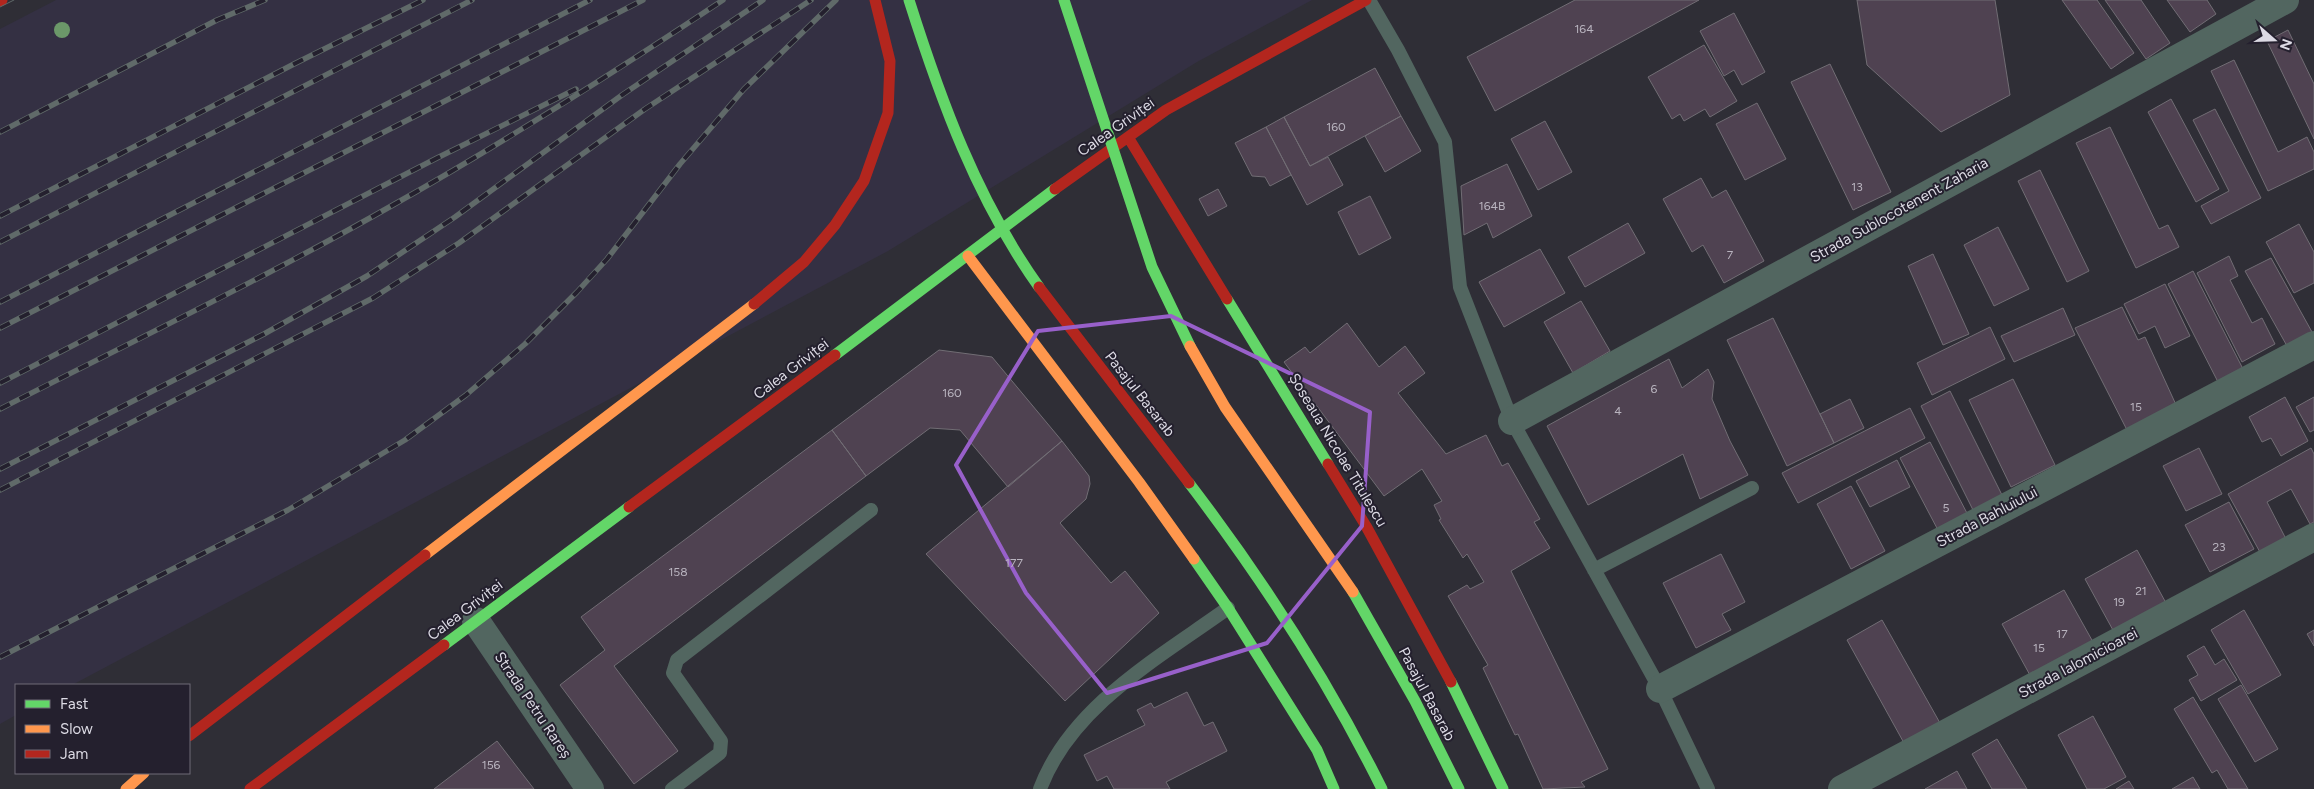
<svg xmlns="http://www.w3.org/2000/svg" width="2314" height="789" viewBox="0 0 2314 789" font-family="Figtree,sans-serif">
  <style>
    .built { fill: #343043 }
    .building { fill: #4f4251; stroke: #716d74 }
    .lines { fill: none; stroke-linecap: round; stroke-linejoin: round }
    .lane { stroke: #526660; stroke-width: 14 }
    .street { stroke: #526660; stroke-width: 28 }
    .fast { stroke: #63d668; stroke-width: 11 }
    .slow { stroke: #ff974d; stroke-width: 11 }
    .jam { stroke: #b3261e; stroke-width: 11 }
    .tram { stroke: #606a69; stroke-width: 1 }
    .rail-casing { stroke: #606a69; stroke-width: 5.5 }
    .rail { stroke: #24202e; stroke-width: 4; stroke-dasharray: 11; stroke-linecap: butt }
    .fast-bridge { stroke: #63d668; stroke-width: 11 }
    .slow-bridge { stroke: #ff974d; stroke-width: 11 }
    .jam-bridge { stroke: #b3261e; stroke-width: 11 }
    .tree { fill: #6b9869 }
    .marked { fill: none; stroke: #9860ca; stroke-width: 4; stroke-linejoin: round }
    .labels { text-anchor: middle; stroke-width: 4; stroke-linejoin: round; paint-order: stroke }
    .number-label { font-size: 12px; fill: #b9b4bf }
    .street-label { font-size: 15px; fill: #dcdae4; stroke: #24202e }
  </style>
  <rect width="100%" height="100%" fill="#2f2e36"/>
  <path class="built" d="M56 0H1312L1197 62 888 251 72 685H16V715L0 724V29Z"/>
  <path class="building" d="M1575 0H1699L1495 111 1467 57Z
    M1857 0H1995L2010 95 1941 132 1867 65Z
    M2062 0H2097L2134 53 2111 69Z
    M2105 0H2141L2170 43 2146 59Z
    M2167 0H2207L2216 14 2190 32Z
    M1734 13 1765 72 1742 85 1734 70 1724 76 1700 31Z
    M2288 30 2314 84V139L2267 41Z
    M1704 45 1737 101 1710 117 1705 109 1684 121 1680 114 1672 119 1648 77Z
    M2234 60 2278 152 2307 137 2314 152V169L2268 191 2211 71Z
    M1830 64 1891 192 1853 210 1791 82Z
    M1375 68 1401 116 1310 166 1284 117Z
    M2171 99 2219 189 2196 202 2148 112Z
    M1757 103 1786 159 1745 180 1716 124Z
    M2215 109 2261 198 2211 224 2201 206 2229 191 2193 120Z
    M1401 116 1421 151 1385 172 1365 136Z
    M1284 117 1310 166 1328 157 1343 185 1307 205 1266 127Z
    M1545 121 1572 172 1538 190 1511 139Z
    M1266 127 1291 175 1270 186 1265 177 1252 176 1235 143Z
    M2110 127 2159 229 2168 225 2179 247 2136 268 2076 143Z
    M1507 164 1532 216 1493 238 1487 223 1464 235 1461 186Z
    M2040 170 2089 271 2067 282 2018 181Z
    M1701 178 1712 198 1726 190 1764 261 1724 283 1703 245 1692 252 1663 199Z
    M1218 189 1227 206 1208 216 1199 199Z
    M1370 196 1391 238 1359 255 1338 212Z
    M1628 223 1645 253 1585 287 1568 257Z
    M2299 224 2314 252V283L2294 293 2266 242Z
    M1998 227 2029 289 1994 306 1964 245Z
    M1540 249 1565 293 1504 327 1479 282Z
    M1933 254 1969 334 1943 345 1908 266Z
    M2229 256 2238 276 2230 280 2252 323 2262 318 2275 344 2242 362 2197 273Z
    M2271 258 2312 332 2287 346 2245 271Z
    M2193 271 2243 369 2218 382 2168 284Z
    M2165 284 2190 336 2165 348 2155 326 2139 334 2124 304Z
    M1581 301 1610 351 1573 373 1544 322Z
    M2122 307 2138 340 2145 337 2177 407 2128 432 2075 328Z
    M2063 308 2075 335 2014 362 2001 336Z
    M1773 318 1834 443 1787 466 1727 340Z
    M1347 323 1379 367 1405 346 1425 373 1398 393 1446 454 1486 435 1502 466 1508 463 1540 519 1534 522 1550 548 1511 571 1608 769 1581 782 1585 787 1543 789 1518 734 1515 735 1483 668 1488 665 1448 596 1467 585 1470 589 1484 582 1467 554 1463 558 1439 520 1441 519 1434 505 1442 501 1422 469 1384 496 1284 362 1305 347 1310 353Z
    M1990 327 2005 359 1932 395 1917 363Z
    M939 350 992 357 1062 441 1008 487 960 430 930 428 866 476 832 430Z
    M1669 359 1682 388 1708 369 1714 382 1712 399 1730 441 1748 475 1700 499 1683 454 1588 505 1547 426Z
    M2013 379 2055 465 2011 487 1969 400Z
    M1950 391 2003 497 1974 512 1921 406Z
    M2285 397 2308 441 2281 456 2271 438 2262 442 2249 417Z
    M2314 397V430L2310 432 2296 407Z
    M1850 399 1864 428 1834 443 1820 414Z
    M1910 408 1925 438 1798 503 1782 473Z
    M832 430 866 476 614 666 678 751 634 784 560 685 605 650 581 617Z
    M1062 441 1089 476 1090 484 1086 499 1060 523 1111 583 1125 571 1159 613 1065 701 926 554Z
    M1930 442 1969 517 1939 532 1900 458Z
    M2199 448 2222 494 2186 511 2163 466Z
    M2311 448 2314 454V522L2310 524 2291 489 2267 502 2286 539 2261 554 2228 494Z
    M1897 460 1910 487 1870 507 1856 481Z
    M1851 486 1885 551 1851 569 1817 504Z
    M2229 502 2254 549 2210 572 2185 525Z
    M2137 550 2166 603 2114 632 2085 579Z
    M1721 554 1745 602 1722 614 1731 630 1696 648 1663 583Z
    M2064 590 2093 642 2031 677 2002 624Z
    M2244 610 2281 675 2248 694 2211 630Z
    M1882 620 1940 723 1904 743 1847 640Z
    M2314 630V646L2307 634Z
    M2204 646 2215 665 2224 659 2237 680 2201 701 2189 680 2198 675 2187 656Z
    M2241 685 2278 749 2255 762 2218 699Z
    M1187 692 1204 726 1213 722 1227 751 1166 782 1170 789H1114L1107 776 1097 781 1084 755 1145 725 1137 710 1151 703 1154 708Z
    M2193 697 2248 789H2228L2217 770 2212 773 2174 709Z
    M2093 716 2126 777 2104 789H2087L2058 735Z
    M1997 739 2027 789H1992L1972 754Z
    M497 741 534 789H434Z
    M1957 771 1967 789H1925Z
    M2193 777 2200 789H2172Z
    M2129 781 2134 789H2116Z"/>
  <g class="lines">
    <path class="lane" d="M1369 0 1398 50 1445 142 1460 287 1512 421 1660 689 1708 789
      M1594 570 1752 488
      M672 789 720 753 721 741 673 673 677 660 871 510
      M1040 789C1071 706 1160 657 1228 608"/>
    <path class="street" d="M1512 421 2285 0
      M476 621 590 789
      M1660 689 2314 345
      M1842 789 2314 537"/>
    <path class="fast" d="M1227 299 1328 464
      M835 355 1055 189
      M1194 559 1228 608 1317 750 1334 789
      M444 645 629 507
      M1451 682 1503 789"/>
    <path class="slow" d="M968 256 1139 482 1194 559
      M126 789 144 773"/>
    <path class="jam" d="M0 1 2 0
      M1128 137 1227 299
      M1055 189 1166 110 1366 0
      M1328 464 1366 526 1451 682
      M629 507 835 355
      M250 789 444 645"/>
    <path class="tram" d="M0 7 14 0"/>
    <g class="rail-casing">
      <path id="rail" d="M0 132 217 20 265 0
        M0 216 294 64 423 0
        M0 242 472 0
        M0 302 590 0
        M0 328 643 0
        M0 383 437 158 576 89
        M0 409C131 342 265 278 393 205 506 141 615 72 723 0
        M0 469 264 334 367 276 455 217 622 95 763 0
        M0 490 373 298 459 243 645 109 811 0
        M0 657 288 510 405 440 466 395 525 344 577 292 607 259 680 164 744 89 836 0"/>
    </g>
    <use href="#rail" class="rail"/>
    <path class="fast-bridge" d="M909 0C941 101 977 200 1039 287
      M1064 0 1152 267 1190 346
      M1189 483C1263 580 1328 680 1382 789
      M1353 592 1415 701 1459 789"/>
    <path class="slow-bridge" d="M1190 346 1225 407 1353 592
      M425 555 754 304"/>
    <path class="jam-bridge" d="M1039 287 1189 483
      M754 304 804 262 835 225 864 181 888 113 890 61 875 0
      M189 736 425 555"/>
  </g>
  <circle class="tree" cx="62" cy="30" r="8"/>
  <path class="marked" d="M1171 316 1370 412 1362 526 1267 643 1107 693 1026 593 956 465 1038 331Z"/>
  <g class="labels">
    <g class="number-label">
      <text x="1584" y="33">164</text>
      <text x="1336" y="131">160</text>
      <text x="1857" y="191">13</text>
      <text x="1492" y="210">164B</text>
      <text x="1730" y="259">7</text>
      <text x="1654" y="393">6</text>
      <text x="952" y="397">160</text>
      <text x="2136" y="411">15</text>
      <text x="1618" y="415">4</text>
      <text x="1946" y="512">5</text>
      <text x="2219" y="551">23</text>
      <text x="1014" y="567">177</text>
      <text x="678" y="576">158</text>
      <text x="2141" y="595">21</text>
      <text x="2119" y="606">19</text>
      <text x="2062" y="638">17</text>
      <text x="2039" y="652">15</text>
      <text x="491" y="769">156</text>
    </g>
    <g class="street-label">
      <text transform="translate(1116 127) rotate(-35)" y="5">Calea Griviței</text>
      <text transform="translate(1899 210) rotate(-29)" y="5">Strada Sublocotenent Zaharia</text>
      <text transform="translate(791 369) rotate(-37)" y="5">Calea Griviței</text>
      <text transform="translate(1140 394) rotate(52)" y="5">Pasajul Basarab</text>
      <text transform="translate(1338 450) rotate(59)" y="5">Șoseaua Nicolae Titulescu</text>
      <text transform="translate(1987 517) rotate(-28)" y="5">Strada Bahluiului</text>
      <text transform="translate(465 610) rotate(-37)" y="5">Calea Griviței</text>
      <text transform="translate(2078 663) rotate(-28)" y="5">Strada Ialomicioarei</text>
      <text transform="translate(1427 694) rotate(62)" y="5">Pasajul Basarab</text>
      <text transform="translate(533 705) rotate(56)" y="5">Strada Petru Rareș</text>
    </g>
  </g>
  <rect x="15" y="684" width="175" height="90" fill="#24202e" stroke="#6e6a77"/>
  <rect x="25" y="700" width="25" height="8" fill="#63d668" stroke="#6e6a77"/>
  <text x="60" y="709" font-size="15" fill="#dcdae4">Fast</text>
  <rect x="25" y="725" width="25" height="8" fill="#ff974d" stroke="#6e6a77"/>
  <text x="60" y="734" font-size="15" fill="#dcdae4">Slow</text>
  <rect x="25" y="750" width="25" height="8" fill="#b3261e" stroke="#6e6a77"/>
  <text x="60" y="759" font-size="15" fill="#dcdae4">Jam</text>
  <g transform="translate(2274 40) rotate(110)" stroke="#24202e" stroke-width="4" paint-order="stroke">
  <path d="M0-4L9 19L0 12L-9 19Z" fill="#dcdae4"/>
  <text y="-8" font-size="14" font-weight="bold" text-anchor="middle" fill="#dcdae4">N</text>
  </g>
</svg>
